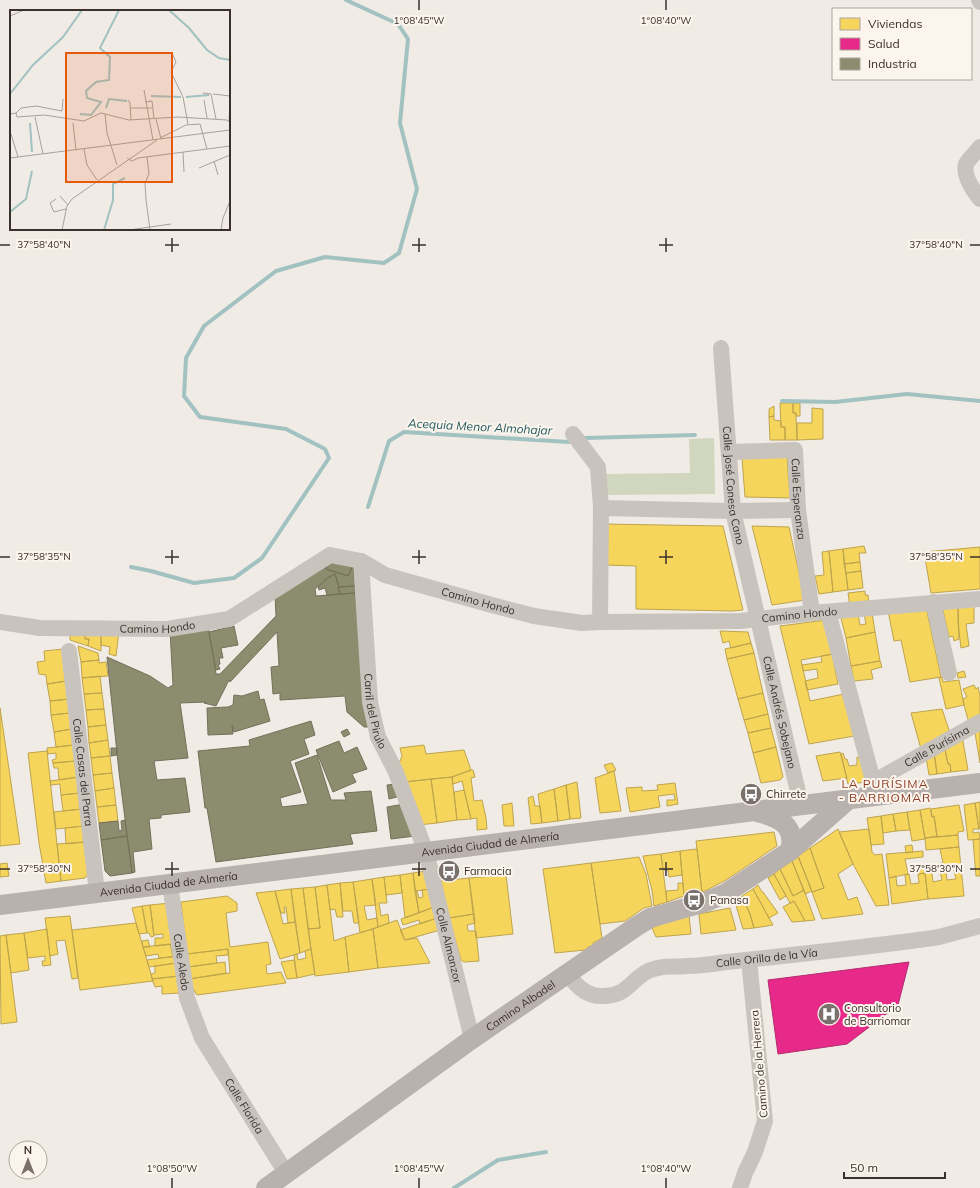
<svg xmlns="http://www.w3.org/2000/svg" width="980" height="1188" viewBox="0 0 980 1188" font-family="Mulish,sans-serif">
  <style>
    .green { fill: #d1d6bf }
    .homes { fill: #f6d55c; stroke: #bea44d }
    .health { fill: #e7298a; stroke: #b32b6e }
    .industry { fill: #8c8c6e; stroke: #74705a }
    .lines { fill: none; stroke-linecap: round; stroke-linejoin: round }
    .stream { stroke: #a1c2c1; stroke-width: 4 }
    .minor { stroke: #c9c3be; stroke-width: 16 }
    .major { stroke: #b8b1ad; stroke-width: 20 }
    .ticks { fill: none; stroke: #3b302b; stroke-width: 1.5 }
    .labels { text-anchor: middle; stroke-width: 4; stroke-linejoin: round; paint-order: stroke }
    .street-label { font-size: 11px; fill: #3b302b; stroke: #fbf5ee }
    .poi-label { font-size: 11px; fill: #3b302b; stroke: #fbf5ee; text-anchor: start }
    .water-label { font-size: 12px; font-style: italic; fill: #1f5a5e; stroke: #fbf5ee }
    .neighbourhood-label { font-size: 12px; letter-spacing: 1px; fill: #8c3b22; stroke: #fbf5ee }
    .inset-river { fill: none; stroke: #a1c2c1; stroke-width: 2 }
    .inset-road { fill: none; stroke: #a8a09b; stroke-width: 1 }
    .view { fill: #e8590c; fill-opacity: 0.15; stroke: #e8590c; stroke-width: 2 }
    .inset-edge { fill: none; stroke: #3b302b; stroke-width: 2 }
    .ticks-label { font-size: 10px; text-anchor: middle; fill: #3b302b; stroke: #fbf5ee; stroke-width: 4; stroke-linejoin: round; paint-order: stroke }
  </style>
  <rect width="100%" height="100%" fill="#f0ebe5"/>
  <path class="green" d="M714 438 715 494 605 495 604 474 690 473 689 439Z"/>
  <path class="homes" d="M780 403H793V413H796V416L797 440H785V427H781Z
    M793 403H800V416H796V413H793Z
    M774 406V416L769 417V409Z
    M812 408 823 409V439L797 440V423H812Z
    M774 416V420L781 421V427H785V440H770L769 417Z
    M787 457 790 498 745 497 742 458Z
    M603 524 723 526 743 610 732 611 636 609V566L605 565Z
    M752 526 789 527 805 600 772 605Z
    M864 546 866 553H859L860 562 844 564 843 549Z
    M980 547V589L931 593 924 552Z
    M843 549 848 590 833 592 829 551Z
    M829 551 833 592 819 594 815 576 824 575 822 552Z
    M860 562 861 571 846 573 844 564Z
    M861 571 863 588 848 590 846 573Z
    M865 591V595H868L869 604 850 607 848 593Z
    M958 605H974V623L966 624 969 646 961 648 958 624Z
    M958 605 959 639 954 641 953 636 949 637 942 606Z
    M926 607 941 677 910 682 901 640 894 641 888 611Z
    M872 612 875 632 846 638 841 618 858 614 860 625 866 624 864 613Z
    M826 620 834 654 801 660 810 701 844 694 854 736 809 744 780 626Z
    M70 630H85V639H89L88 646 70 640Z
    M85 630 101 631V651L88 646 89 639H85Z
    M101 631H119L116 656 109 654 110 647 101 645Z
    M720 631 748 632 751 643 731 648 729 641 723 643Z
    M875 632 880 661 851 666 846 638Z
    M751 643 754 653 727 659 725 649Z
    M78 646 98 653 99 660 81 662Z
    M63 649 66 681 47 684 46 675 39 674 37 662 45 661 44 651Z
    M754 653 763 693 738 699 727 659Z
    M832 654 838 684 807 690 805 681 818 678 817 669 803 671 802 665 822 662 821 656Z
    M99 660V663L106 662 108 676 82 678 81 662Z
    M880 661 882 667 871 670 873 679 854 681 851 666Z
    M964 671 966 677 958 678 957 673Z
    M100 676 102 693 84 694 82 678Z
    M941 677H942L943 682 959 680 964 705 946 709 939 678Z
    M66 681 69 699 50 701 47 684Z
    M974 685 976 689 978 687 980 696V717L969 723 964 705 963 699 967 697 963 689Z
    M102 693 104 709 86 710 84 694Z
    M763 693 768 714 744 720 738 699Z
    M69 699 70 713 51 715 50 701Z
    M0 708 20 844 0 846Z
    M104 709 106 725 88 727 86 710Z
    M942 709 950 733 921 749 911 713Z
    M70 713 72 729 54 732 51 715Z
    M768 714 771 728 748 733 744 720Z
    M106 725 108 740 89 743 88 727Z
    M771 728 776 747 753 753 748 733Z
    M72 729 74 745 56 747 54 732Z
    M980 730V763L975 733Z
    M962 736 968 770 951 772 950 764H948L944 745Z
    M108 740 110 756 91 758 89 743Z
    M74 745 76 761 53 763 52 760 56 759V753L48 754 47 748Z
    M424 745 426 754 464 750 471 770 452 777 404 782 398 766 402 756 400 748Z
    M944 745 948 764H950L951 772 937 774 934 752Z
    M776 747 783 777 780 780 761 783 753 753Z
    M47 751 61 881 46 883 39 843 28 753Z
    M840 752 847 778 823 781 816 756Z
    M934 752 937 774 929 775 926 757Z
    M843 753 845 759H847L849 766 857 765V757H863L868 782 848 784 841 754Z
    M110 756 112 773 93 775 91 758Z
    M76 761 78 777 59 780 58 768H54L53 763Z
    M612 763 616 770 608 773 604 765Z
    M471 770H473L475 777 471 778 474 801 482 800 486 818 487 829 477 830V818L471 819 462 781 453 784 452 777Z
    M614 771 621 811 600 813 595 778Z
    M112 773 114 788 95 791 93 775Z
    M78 777 80 793 61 795 60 784 51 785 50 781Z
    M452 777 457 820 437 823 431 779Z
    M431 779 437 823 418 825 404 782Z
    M577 782 581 818 570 819 566 785Z
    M675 783 678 804 667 806V800H675L674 794 658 796 660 807 630 812 626 788 642 787V791L658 790 657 785Z
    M566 785 570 819 558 821 554 789Z
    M114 788 116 805 97 807 95 791Z
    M554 789 558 821 542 823 538 794Z
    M464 790 471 819 457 820 454 792Z
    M80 793 82 809 63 811 61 795Z
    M533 796 535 806H540L542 823 531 824 528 798Z
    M980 802V829H979L975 803Z
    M512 803 514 826H504L502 805Z
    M975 803 979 829H973V833L979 832 980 839 968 840 964 805Z
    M116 805 118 821 99 823 97 807Z
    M959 805 964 831 958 832V835L937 837 934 816 932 817 931 809Z
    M930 808 932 817 934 816 937 836 925 838 920 810Z
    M82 809 84 826 56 829 54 812Z
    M920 810 925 839 912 841 907 812Z
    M907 812 910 830 896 831 893 814Z
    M893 814 896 831 883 833 881 816Z
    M881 816 884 844 871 845 867 818Z
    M84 826 85 842 66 844 65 828Z
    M838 829 853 864 838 874 848 900 857 897 863 914 822 919 812 892 824 888 810 848Z
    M869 829 872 852 875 855 882 854 889 905 876 906 853 864 839 832Z
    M774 832 777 846 726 880 707 890 702 892 696 841Z
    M958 835 959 847 926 850 925 838Z
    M980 839V876H976L973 840Z
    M85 842 89 873 85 878 61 881 57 844Z
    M912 845 913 852 906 853 905 846Z
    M959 847 961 868 925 873V866L943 863 940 849Z
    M810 848 824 888 812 892 798 856Z
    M697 849 702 892 684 896 680 851Z
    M680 851 682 875 669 877 668 870H663L661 854Z
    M923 851V857L905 859 908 874 889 878 886 854Z
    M661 854 667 902 654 906 652 890 643 856Z
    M798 856 812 891 805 894 792 861Z
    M639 857 646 874 652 906 644 908 625 921 600 924 591 863Z
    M792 861 804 890 793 896 780 869Z
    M7 863 9 876 0 877V864Z
    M591 863 602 938 593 943 594 946 588 947V948L585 950 555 953 543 869Z
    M925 866V873L918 874V867Z
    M961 868 964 896 928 899 925 873H932L933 882 942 880 940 871H946L947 880 956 879 954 870Z
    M780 869 793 896 804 890 815 920 805 921 794 901 790 903 774 874Z
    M426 871 430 889 415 891 413 873Z
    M413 873 419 913 405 918 400 875Z
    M925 873 928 899 892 904 889 878 896 876 897 886 906 885 905 875 909 874 911 884 919 883 918 874Z
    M774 874 786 896 780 900 768 878Z
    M400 875 402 893 386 895 384 877Z
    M506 875 513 934 476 938 469 878Z
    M384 877 387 903H379L381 916 388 914 389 923 378 927 372 879Z
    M469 878 474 914 449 918 441 881Z
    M372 879 376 905 364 906 367 920 377 918 378 927 360 933 353 882Z
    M353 882 356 901 359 923H354L352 911H343L340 883Z
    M340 883 343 917H337L335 909 330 910 327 885Z
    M678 883H683L684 896 667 902 666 891 678 890Z
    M327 885 334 941 345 937 349 972 315 976 308 929 320 928 315 887Z
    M758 885 762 892H763L778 913 769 918 753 889Z
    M315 887 320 928 308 929 303 888Z
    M303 888 311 949 300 953 291 889Z
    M291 889 295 922 288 923 286 907H284L285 913H281L275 891Z
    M430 889 434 907 419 913 415 891H417L419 898 423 897 422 890Z
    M753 889 769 918 773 925 754 928 750 914 742 896Z
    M275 891 283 924 295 922 300 953 280 959 256 893Z
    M227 896 237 903V911L226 913 230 947 268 942 271 964 266 965 267 974 281 972 286 983 197 995 190 984 189 979 230 973 228 949 187 954 181 902Z
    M742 896 750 914 754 928 743 929 735 902Z
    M794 901 805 921 792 922 783 907Z
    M170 903 175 944 155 946V938H163V934L154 935 150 905Z
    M150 905 154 936 151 937 149 933H147L142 906Z
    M142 906 147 933 139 934 132 908Z
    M434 907 437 918 420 924 419 920 403 925 401 919Z
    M730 908 736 930 701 934 699 914Z
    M474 914 475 923 467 925 468 931H476L479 961 464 962 461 960 449 918Z
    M70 916 78 978 72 979 65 940 56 941 58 954 50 956 45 918Z
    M689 916 691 934 656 937 652 928 663 923Z
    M437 918 440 930 405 940 400 930Z
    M397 920 405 940 417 938 430 963 378 968 373 929Z
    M136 923 153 981 80 990 72 930Z
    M47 929 51 965 43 966 42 961H45V956L28 958 24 933Z
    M373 929 378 968 349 972 345 937Z
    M24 933 29 970 11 973 6 935Z
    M6 935 17 1022 1 1024 0 936Z
    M148 940 150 947H143L142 941Z
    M170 944 173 957 159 958 158 954 146 956 143 947Z
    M228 949V955L216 956 217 963 188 967 187 954Z
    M311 949 315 974 297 978 294 955 297 954 298 960 306 958 305 951Z
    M176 956 177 963 149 967 147 960Z
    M294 960 297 978 287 979 281 962Z
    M225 962 226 973 189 979 188 967Z
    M177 963 179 976 152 979 151 974 155 973V966Z
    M179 976 180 993 162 994V986L155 987 152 979Z"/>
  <path class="health" d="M909 962 898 1005 847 1044 778 1054 768 980Z"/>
  <path class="industry" d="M337 560 353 565 348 576 326 569V565Z
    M326 565V569L348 576 353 565 355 586 339 587 335 574 329 577 315 589 316 596 355 593 369 727H364L347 712 345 696 280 700V693L273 694 271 667 279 666 277 632 230 682 229 680 216 706 204 703 206 702 180 703 188 758 154 761 157 780 185 778 190 812 161 815V818L149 819 152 849 133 852 135 872 132 873 119 772 107 657 150 676 168 688 173 685 170 630 208 626 216 674H220L276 616 275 595Z
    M335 574 339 587H338L340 594 327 595 325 588 319 590 318 587 329 577Z
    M355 586V593L340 594 338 587Z
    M234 626 238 645 221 648 223 658H219L220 664 218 665 220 669 216 670 209 632Z
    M258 691 260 700 264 699 270 721 234 732 232 725 233 734 208 735 207 708 228 707 233 705 234 695 242 696Z
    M311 721 315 735 304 739 309 754 290 761 301 792 280 798 282 807 308 804 295 763 317 755 331 800H346L344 793 371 791 377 831 350 834 353 844 216 862 207 808H205L198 751 250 746 249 740Z
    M347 729 350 734 344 737 341 732Z
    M339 741 344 753 357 747 367 769 352 774 356 782 333 792 316 750Z
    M111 748H117V755L111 756Z
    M396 784 397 797 389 799 387 785Z
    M404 804 415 836 391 839 387 807Z
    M125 820 127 836 101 840 99 823 118 821 119 831 122 830 121 821Z
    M127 836 132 873 110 876 105 871 101 840Z"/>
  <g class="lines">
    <path class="stream" d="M782 401 835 402 907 394 980 401
      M585 438 695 435
      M368 507 389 441 404 432 569 442
      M131 567 151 571 194 583 234 578 262 558 329 458 325 449 286 429 200 417 184 396 186 358 204 326 276 271 325 257 384 263 399 253 417 189 400 123 408 39 398 24 346 0
      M454 1188 498 1160 546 1152"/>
    <g class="minor">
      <path d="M979 0 980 2"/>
      <path d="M980 147C977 151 968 160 966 164 963 176 973 190 980 199"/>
      <path id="s1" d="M721 348 733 511 801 805"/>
      <path d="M573 434 598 467 601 508 600 622"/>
      <path id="s2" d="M729 452 795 450 798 510 812 613"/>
      <path d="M601 508 733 511 798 510"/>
      <path id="s3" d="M361 561 370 702 378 737 395 770 426 852 472 1039"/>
      <path d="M933 602 949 673"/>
      <path d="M828 612 877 796"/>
      <path id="s4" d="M0 622 40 628 167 629 229 619 330 555 361 561 385 575 488 604 534 616 582 623 600 622 740 621 812 613 980 599"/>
      <path id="s5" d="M69 651 97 893"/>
      <path id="s6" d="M873 782 980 722"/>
      <path id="s7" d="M170 884 187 998 202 1038 286 1173"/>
      <path id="s8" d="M568 974C576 986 586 996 601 996 627 997 629 981 648 971 652 969 658 968 663 967 670 966 679 967 687 966 700 966 713 964 726 962 793 955 859 948 926 939L939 937 980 926"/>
      <path d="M740 1188 745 1173 755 1152 765 1121 749 960"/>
    </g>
    <g class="major">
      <path d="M757 812C778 817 797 825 790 851"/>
      <path id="s9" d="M0 905 980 783"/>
      <path id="s10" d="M266 1188 472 1039 637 926 650 918 706 902 726 893 790 851 849 799"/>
    </g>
  </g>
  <path class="ticks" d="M419 0V10M666 0V10M172 238V252M419 238V252M666 238V252M0 245H10M165 245H179M412 245H426M659 245H673M970 245H980M172 550V564M419 550V564M666 550V564M0 557H10M165 557H179M412 557H426M659 557H673M970 557H980M172 862V876M419 862V876M666 862V876M0 869H10M165 869H179M412 869H426M659 869H673M970 869H980M172 1178V1188M419 1178V1188M666 1178V1188"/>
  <defs>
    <g id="bus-disc" transform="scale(1.15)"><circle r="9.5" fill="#7a716c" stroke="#fbf5ee"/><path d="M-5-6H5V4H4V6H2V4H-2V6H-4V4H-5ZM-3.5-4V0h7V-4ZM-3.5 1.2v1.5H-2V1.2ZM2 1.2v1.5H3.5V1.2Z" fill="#fff"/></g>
    <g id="hospital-disc" transform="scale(1.15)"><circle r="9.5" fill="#7a716c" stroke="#fbf5ee"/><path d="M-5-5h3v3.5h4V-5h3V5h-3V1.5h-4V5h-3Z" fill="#fff"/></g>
  </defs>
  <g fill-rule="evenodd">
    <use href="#bus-disc" x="751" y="794"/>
    <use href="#bus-disc" x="449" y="871"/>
    <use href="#bus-disc" x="694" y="900"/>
    <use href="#hospital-disc" x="829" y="1014"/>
  </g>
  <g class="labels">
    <g class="street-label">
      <text dy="4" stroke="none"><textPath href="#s1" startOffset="138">Calle José Conesa Cano</textPath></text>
      <text dy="4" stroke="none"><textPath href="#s2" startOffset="115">Calle Esperanza</textPath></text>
      <text dy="4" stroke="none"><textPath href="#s4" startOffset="506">Camino Hondo</textPath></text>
      <text dy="4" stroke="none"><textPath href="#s4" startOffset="830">Camino Hondo</textPath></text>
      <text dy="4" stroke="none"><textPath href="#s4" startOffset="158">Camino Hondo</textPath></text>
      <text dy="4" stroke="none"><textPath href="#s3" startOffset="151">Carril del Pirulo</textPath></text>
      <text dy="4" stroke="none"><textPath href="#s1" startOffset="370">Calle Andrés Sobejano</textPath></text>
      <text dy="4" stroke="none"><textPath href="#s6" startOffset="73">Calle Purísima</textPath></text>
      <text dy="4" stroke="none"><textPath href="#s5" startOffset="122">Calle Casas del Parra</textPath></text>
      <text dy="4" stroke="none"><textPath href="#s9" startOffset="494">Avenida Ciudad de Almería</textPath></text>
      <text dy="4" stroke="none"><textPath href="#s9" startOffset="170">Avenida Ciudad de Almería</textPath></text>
      <text dy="4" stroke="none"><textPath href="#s3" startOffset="398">Calle Almanzor</textPath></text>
      <text dy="4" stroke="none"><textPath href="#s8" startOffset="216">Calle Orilla de la Vía</textPath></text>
      <text dy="4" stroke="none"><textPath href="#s7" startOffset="79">Calle Aledo</textPath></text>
      <text dy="4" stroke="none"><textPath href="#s10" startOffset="313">Camino Albadel</textPath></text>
      <text transform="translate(759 1064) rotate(-95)" y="4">Camino de la Herrera</text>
      <text dy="4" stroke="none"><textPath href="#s7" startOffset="238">Calle Florida</textPath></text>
    </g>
    <g class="poi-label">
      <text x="766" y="798">Chirrete</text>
      <text x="464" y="875">Farmacia</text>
      <text x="710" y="904">Panasa</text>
      <text x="844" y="1012">Consultorio<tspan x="844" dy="13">de Barriomar</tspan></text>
    </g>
    <g class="water-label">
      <text transform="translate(480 427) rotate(3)" y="4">Acequia Menor Almohajar</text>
    </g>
    <g class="neighbourhood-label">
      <text x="885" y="788">LA PURÍSIMA<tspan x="885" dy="14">- BARRIOMAR</tspan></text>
    </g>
  </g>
  <g transform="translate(10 10)">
    <rect width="220" height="220" fill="#f0ebe5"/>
    <path class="inset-river" d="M159 0 179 18 197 40 209 48 220 50M0 84 23 55 53 27 72 0M141 86 171 87M176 87 199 85M96 98 99 89 117 91M70 104 81 105 91 92 77 88 76 81 86 72 99 70 100 47 90 38 109 0M20 113 22 142M0 202 16 189 22 161M94 220 103 190V174L115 168"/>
    <path class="inset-road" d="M0 6 14 0M162 43 166 52 161 62 173 87 178 114M134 80 143 130M193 83 201 84 206 109M203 84 220 86M118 90 120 93 121 110M194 90 197 108M135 92 142 91 144 109M121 98H142M6 103 11 98 26 96 52 101 53 89M0 104 6 103 7 107 34 105 74 111 91 103 119 110 168 107 217 110 220 113M95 104 97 123 107 155M25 107 33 144M146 109 151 129M219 111 220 92M63 113 66 140M1 124 8 147M150 128 176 115 190 114 197 139M74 139 77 155 87 170M173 142 174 162M137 147 139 164 135 173 136 190 140 220M0 148 220 120M117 148 122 151 128 148 220 136M204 151 208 165M189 158 220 145M50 186 58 195M46 189 40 193 44 202 56 199M52 220 57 196 62 189 147 130M119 220 161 214M211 220 213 208 220 191"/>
    <path class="view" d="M56 43H162V172H56Z"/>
    <rect width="220" height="220" class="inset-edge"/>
  </g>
  <g class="ticks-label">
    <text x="419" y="24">1°08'45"W</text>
    <text x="666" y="24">1°08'40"W</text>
    <text x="44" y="248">37°58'40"N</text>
    <text x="936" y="248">37°58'40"N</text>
    <text x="44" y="560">37°58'35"N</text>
    <text x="936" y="560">37°58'35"N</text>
    <text x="44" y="872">37°58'30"N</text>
    <text x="936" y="872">37°58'30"N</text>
    <text x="172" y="1172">1°08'50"W</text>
    <text x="419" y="1172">1°08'45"W</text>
    <text x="666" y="1172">1°08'40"W</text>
  </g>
  <rect x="832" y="8" width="140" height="72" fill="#fbf5ee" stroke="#aea6a0"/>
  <rect x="840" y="18" width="20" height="12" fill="#f6d55c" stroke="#aea6a0"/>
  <text x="868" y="28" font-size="12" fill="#3b302b">Viviendas</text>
  <rect x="840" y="38" width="20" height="12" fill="#e7298a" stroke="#aea6a0"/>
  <text x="868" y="48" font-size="12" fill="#3b302b">Salud</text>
  <rect x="840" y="58" width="20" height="12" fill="#8c8c6e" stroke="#aea6a0"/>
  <text x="868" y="68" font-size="12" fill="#3b302b">Industria</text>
  <g transform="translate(28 1160)"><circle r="19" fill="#fbf5ee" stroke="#aea6a0"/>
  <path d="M0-3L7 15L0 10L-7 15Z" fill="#7a716c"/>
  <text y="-6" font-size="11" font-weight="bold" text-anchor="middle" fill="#3b302b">N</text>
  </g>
  <path d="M844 1172v6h101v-6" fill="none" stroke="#3b302b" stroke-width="2"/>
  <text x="850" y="1172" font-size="12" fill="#3b302b" stroke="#fbf5ee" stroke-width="3" paint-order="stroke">50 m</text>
</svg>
